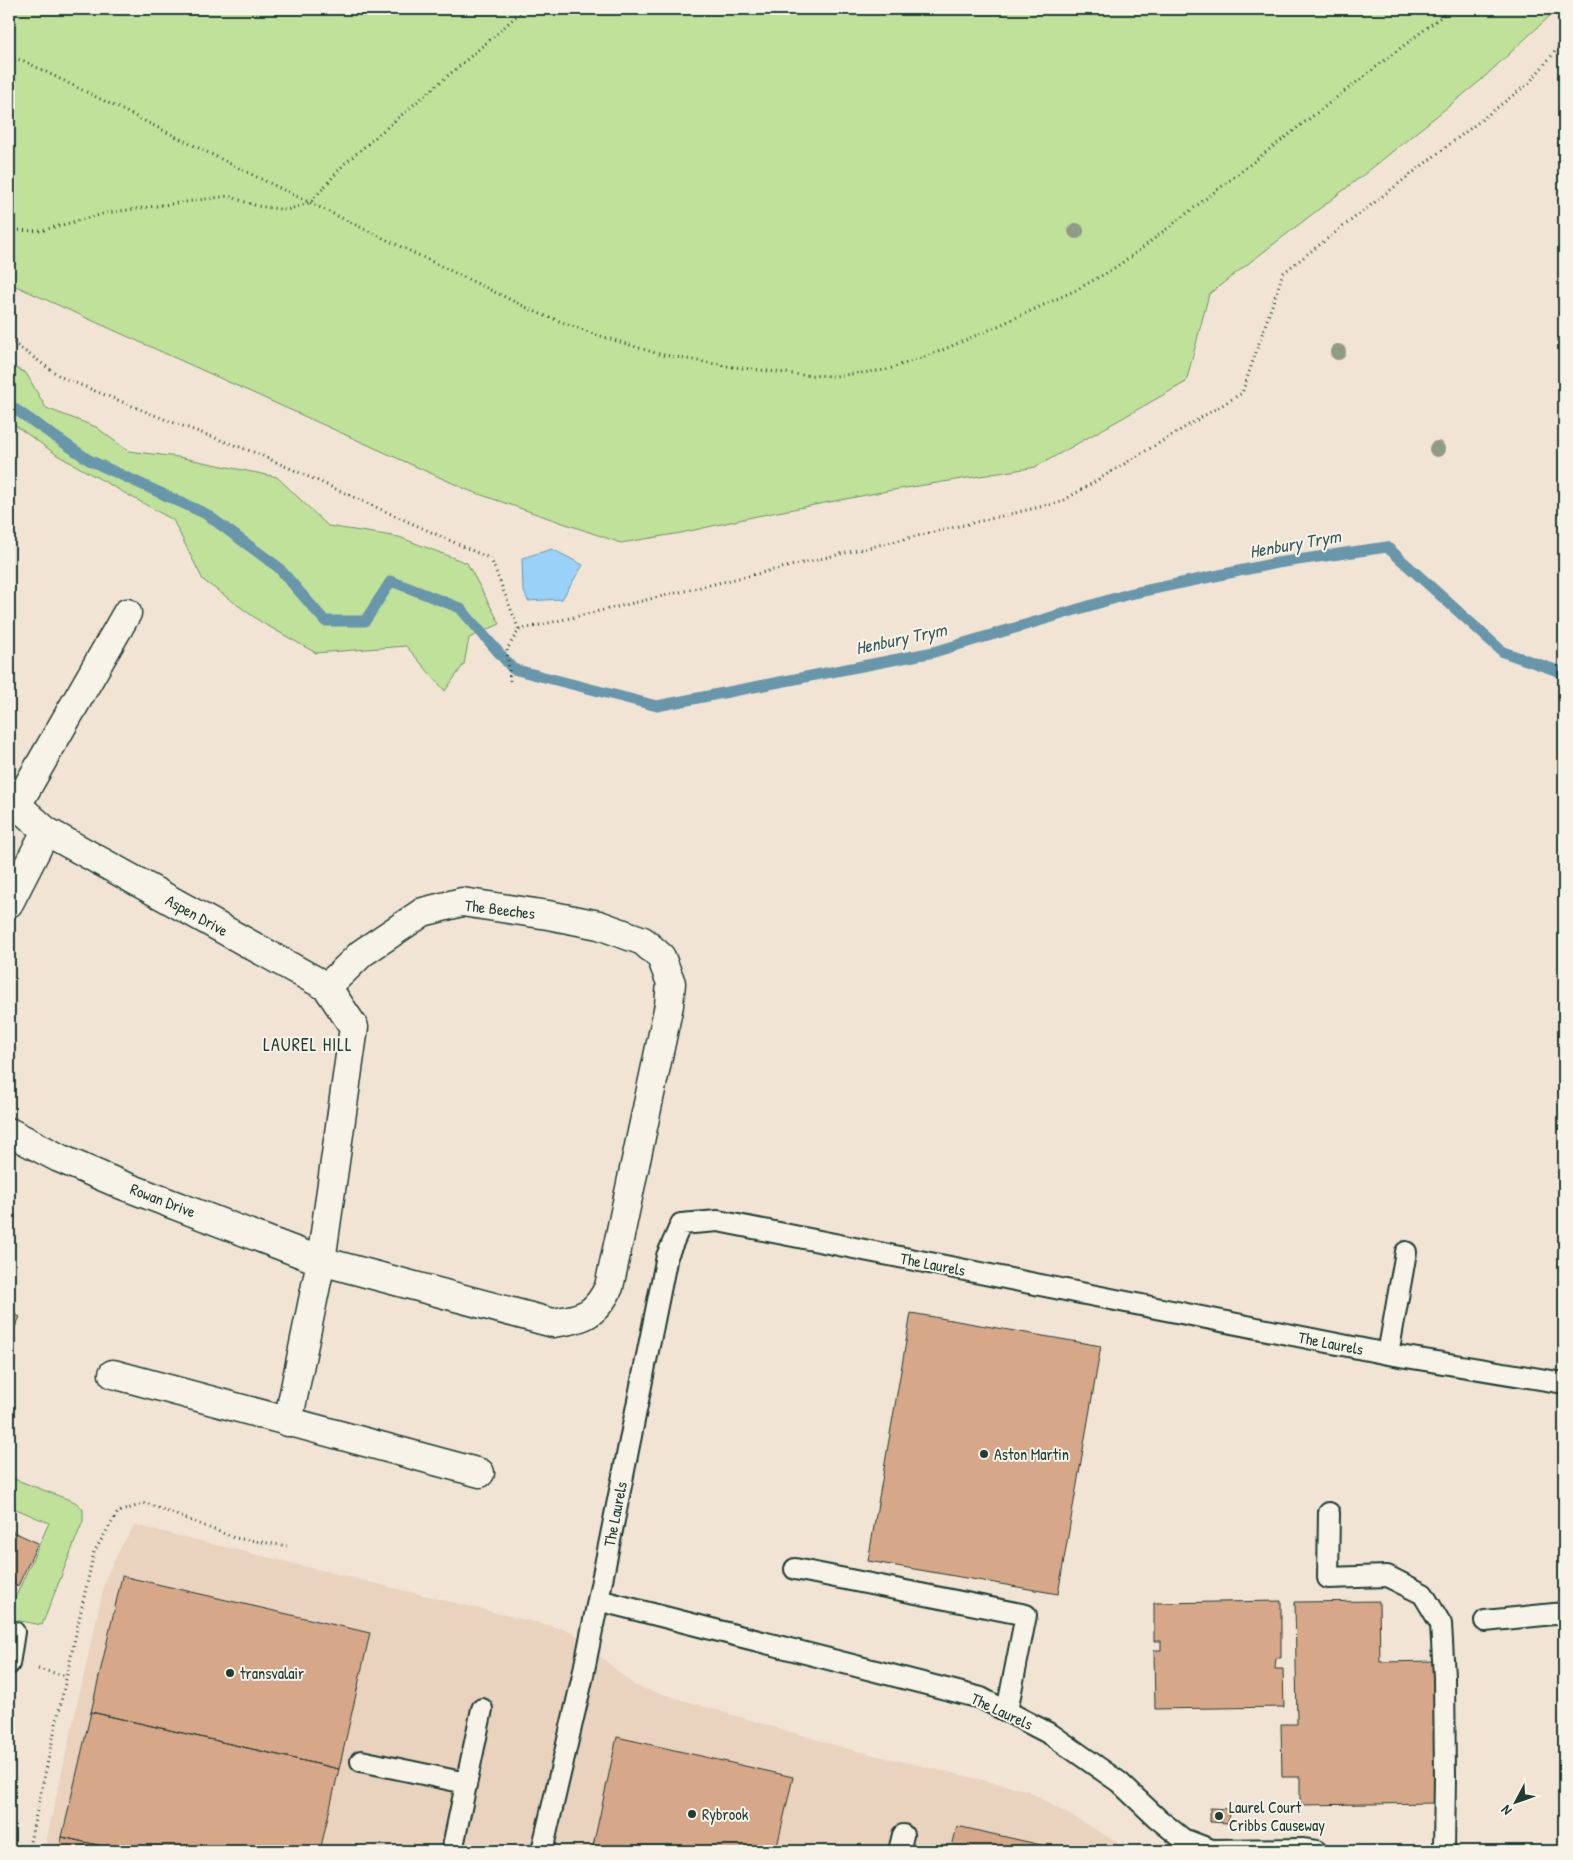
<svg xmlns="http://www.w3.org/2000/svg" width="1573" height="1860" viewBox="0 0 1573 1860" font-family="'Patrick Hand',sans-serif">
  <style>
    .built { fill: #e9d2be }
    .green { fill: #c0e19a; stroke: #708f67 }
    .water { fill: #99d1f8; stroke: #6896aa }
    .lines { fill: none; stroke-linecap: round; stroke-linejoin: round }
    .stream { stroke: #6896aa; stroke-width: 11 }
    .building { fill: #d7a789; stroke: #1f3d34 }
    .lane-casing { stroke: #1f3d34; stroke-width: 24 }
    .street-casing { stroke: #1f3d34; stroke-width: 31 }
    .path { stroke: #1f3d34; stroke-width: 3; stroke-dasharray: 1 4; stroke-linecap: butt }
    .lane { stroke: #f7f3e8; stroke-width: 20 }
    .street { stroke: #f7f3e8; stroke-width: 28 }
    .tree { fill: #8f9a87 }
    .poi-dot { fill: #1f3d34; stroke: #f7f3e8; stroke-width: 2 }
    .labels { text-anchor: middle; stroke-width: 4; stroke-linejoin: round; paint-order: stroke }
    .street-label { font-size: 16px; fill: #1f3d34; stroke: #f7f3e8 }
    .poi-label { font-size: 16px; fill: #1f3d34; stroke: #f7f3e8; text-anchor: start }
    .water-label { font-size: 18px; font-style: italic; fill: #375b5b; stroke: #f7f3e8 }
    .neighbourhood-label { font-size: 18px; letter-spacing: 1px; fill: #1f3d34; stroke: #f7f3e8 }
  </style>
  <rect width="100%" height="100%" fill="#f1e4d5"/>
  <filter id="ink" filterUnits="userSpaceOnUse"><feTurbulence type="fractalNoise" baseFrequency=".02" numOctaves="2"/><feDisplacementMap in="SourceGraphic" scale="10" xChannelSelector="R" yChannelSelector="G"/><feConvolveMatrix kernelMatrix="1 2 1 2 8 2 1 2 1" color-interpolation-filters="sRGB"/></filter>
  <g filter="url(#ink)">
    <path class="built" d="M135 1525 571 1631 635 1686 848 1749 1026 1790 1117 1842V1851H44L106 1577 121 1547Z"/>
    <path class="green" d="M9 9H1555L1554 12 1480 81 1367 172 1209 294 1186 382 1036 467 887 491 757 516 681 533 621 543 470 491 9 283Z
      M9 365 26 373 46 408 96 427 128 451 178 457 277 477 328 526 399 537 467 563 500 624 469 638 464 664 445 691 406 646 316 653 261 622 203 580 173 520 57 455 9 421Z
      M9 1477 75 1502 83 1509V1521L42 1625 9 1619V1611L49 1523 9 1506Z"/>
    <path class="water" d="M552 549 583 565 562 599 528 601 523 589 522 558Z"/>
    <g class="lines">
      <path class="stream" d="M9 405 89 460 206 514 278 567 325 621H365L391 581 460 608 513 669 657 706 934 652 1129 594 1277 563 1387 547 1503 652 1564 673"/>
    </g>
    <path class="building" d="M9 1312 20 1317 9 1339Z
      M911 1313 1101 1346 1058 1594 868 1561Z
      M9 1530 38 1543 18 1586 9 1582Z
      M122 1576 370 1633 339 1769 91 1712Z
      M1281 1601V1658H1276L1275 1669H1283L1284 1707 1155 1709 1154 1650H1161V1641H1154V1603Z
      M1379 1601 1380 1662 1435 1661 1437 1803 1300 1805V1777H1282L1281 1724H1297L1295 1602Z
      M91 1712 339 1769 320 1851H124L62 1837Z
      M617 1737 793 1777 776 1851H592Z
      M1210 1808 1229 1809 1228 1823 1210 1822Z
      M957 1826 1068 1851H951Z
      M62 1837 124 1851H59Z"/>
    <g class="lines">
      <g class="lane-casing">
        <path id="lane" d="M1388 1354 1406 1252
          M1329 1513 1328 1578 1387 1576 1423 1594 1441 1624 1444 1677 1445 1777 1444 1851
          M795 1569 1026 1615 1007 1711
          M598 1600 981 1698 1052 1735 1119 1782 1157 1818 1183 1839 1212 1850 1302 1849 1316 1851
          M1485 1621 1564 1613
          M9 1664 14 1632
          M361 1761 466 1783
          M452 1851 482 1709
          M542 1851 582 1680 667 1256 681 1224 718 1221 1388 1354 1564 1383
          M899 1851 903 1835"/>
      </g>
      <g class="street-casing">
        <path id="street" d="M9 798 46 831 327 987 354 1027 321 1261 288 1422
          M17 805 127 613
          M9 903 46 831
          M9 1132 59 1158 122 1185 321 1261 553 1323C583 1318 595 1316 609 1287L669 1005 671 983 661 957 643 941 599 925 548 915 462 902 423 912 362 953 327 987
          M113 1374 480 1473"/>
      </g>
      <path class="path" d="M9 57 24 61 261 179 538 313 591 333 659 354 726 366 802 375 835 376 886 370 933 354 998 326 1076 290 1110 271 1133 255 1451 9
        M9 230 40 231 106 213 228 196 257 206 287 210 311 202 344 164 491 39 524 9
        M9 340 61 377 169 421 256 453 491 559 519 630
        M510 681 507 649 519 630 1061 502 1242 393 1283 273 1529 83 1564 41
        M38 1669 67 1676
        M28 1851 94 1552 118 1512 146 1503 235 1538 287 1546"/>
      <use href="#lane" class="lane"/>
      <use href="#street" class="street"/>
    </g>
    <g class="tree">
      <circle cx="1076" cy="231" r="8"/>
      <circle cx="1338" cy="352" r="8"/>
      <circle cx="1437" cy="449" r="8"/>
    </g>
  </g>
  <g class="poi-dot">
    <circle cx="984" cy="1454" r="5"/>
    <circle cx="230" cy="1673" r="5"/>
    <circle cx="692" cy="1814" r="5"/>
    <circle cx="1219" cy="1816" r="5"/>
  </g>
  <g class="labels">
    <g class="street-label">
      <text transform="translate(500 909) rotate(7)" y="6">The Beeches</text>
      <text transform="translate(197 915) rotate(29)" y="6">Aspen Drive</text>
      <text transform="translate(163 1200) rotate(21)" y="6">Rowan Drive</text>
      <text transform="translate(933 1264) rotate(11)" y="6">The Laurels</text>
      <text transform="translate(1331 1343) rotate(11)" y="6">The Laurels</text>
      <text transform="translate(615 1514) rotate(-79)" y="6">The Laurels</text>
      <text transform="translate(1002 1711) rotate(25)" y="6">The Laurels</text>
    </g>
    <g class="poi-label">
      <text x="994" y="1460">Aston Martin</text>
      <text x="240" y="1679">transvalair</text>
      <text x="1229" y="1813">Laurel Court<tspan x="1229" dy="18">Cribbs Causeway</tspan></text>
      <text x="702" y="1820">Rybrook</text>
    </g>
    <g class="water-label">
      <text transform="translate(1295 544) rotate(-10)" y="6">Henbury Trym</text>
      <text transform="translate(901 639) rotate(-12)" y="6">Henbury Trym</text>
    </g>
    <g class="neighbourhood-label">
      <text x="308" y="1051">LAUREL HILL</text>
    </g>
  </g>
  <rect width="1573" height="1860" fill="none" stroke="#f7f3e8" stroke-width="30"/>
  <rect x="15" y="15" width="1543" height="1830" fill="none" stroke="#1f3d34" stroke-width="2" filter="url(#ink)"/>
  <g transform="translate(1516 1802) rotate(229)" stroke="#f7f3e8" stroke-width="4" paint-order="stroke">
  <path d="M0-4L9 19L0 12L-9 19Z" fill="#1f3d34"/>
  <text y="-8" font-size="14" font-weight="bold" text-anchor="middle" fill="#1f3d34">N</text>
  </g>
</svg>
